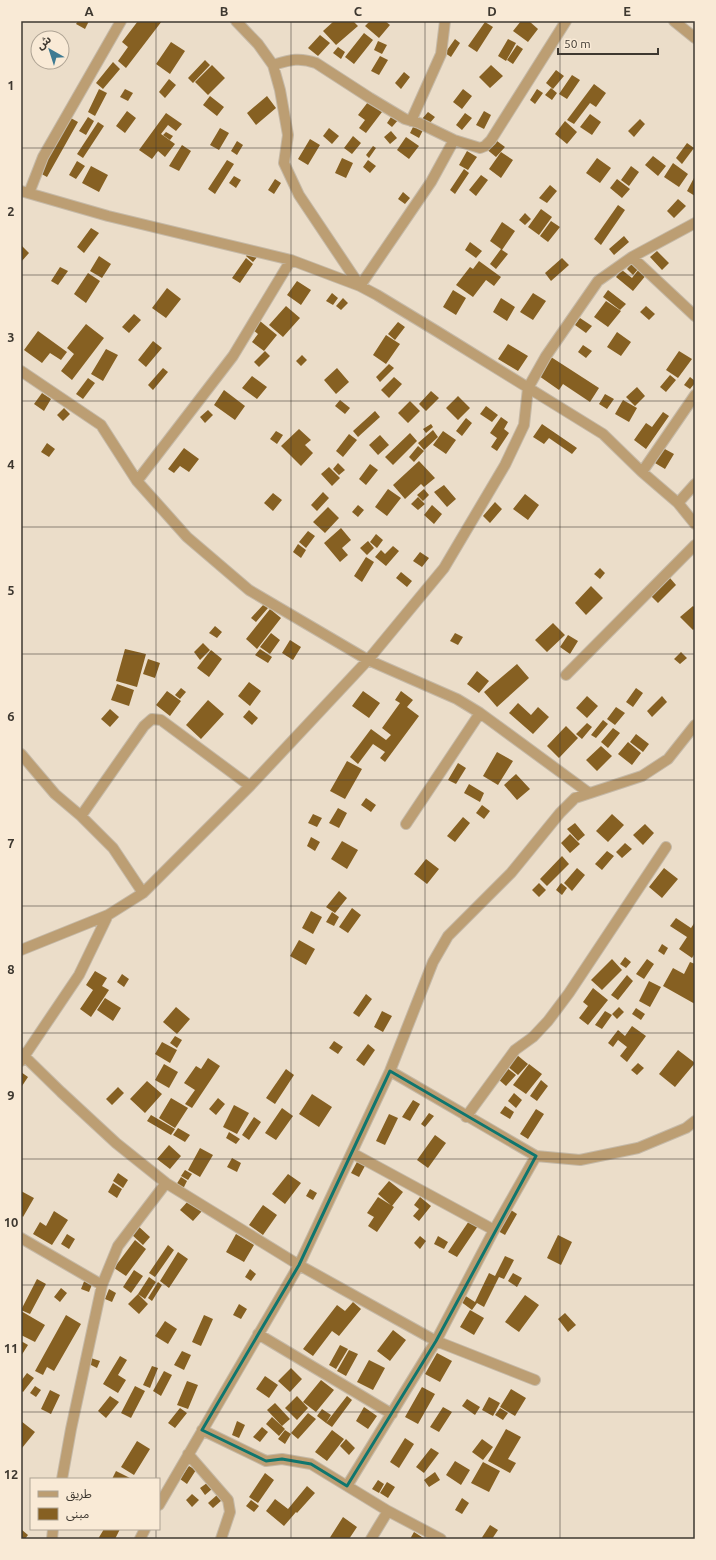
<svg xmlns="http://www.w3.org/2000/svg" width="716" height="1560" viewBox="0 0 716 1560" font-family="Ubuntu,'Noto Sans Arabic',sans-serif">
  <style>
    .building { fill: #866022 }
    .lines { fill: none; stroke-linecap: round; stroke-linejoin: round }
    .street-casing { stroke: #c5b9a7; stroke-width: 12 }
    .street { stroke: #bc9e73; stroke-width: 10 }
    .marked { fill: none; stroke: #0f766e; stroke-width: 3; stroke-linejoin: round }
    .grid { fill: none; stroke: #3e3830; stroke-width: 1; stroke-opacity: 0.55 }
    .neatline { fill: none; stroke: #3e3830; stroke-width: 1.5 }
    .grid-label { font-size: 13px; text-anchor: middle; font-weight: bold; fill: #3e3830 }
  </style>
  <rect width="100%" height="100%" fill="#ebddc9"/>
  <path class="building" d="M78 21H89L85 29 76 24Z
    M138 21H162L126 68 118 61 128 47 122 42Z
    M334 21H353L358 26 336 45 323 31Z
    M370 21H385L390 25 379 38 365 26Z
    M521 21H529L538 29 528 42 513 31Z
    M485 22 493 27 477 52 468 46Z
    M364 33 373 40 354 64 345 57Z
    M320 35 330 43 318 56 308 48Z
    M455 39 460 43 451 57 445 53Z
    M508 39 516 43 506 61 498 56Z
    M378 41 387 45 382 54 374 50Z
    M171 42 185 51 170 74 156 64Z
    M517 45 523 49 513 64 507 60Z
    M338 47 345 52 341 59 333 53Z
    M380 56 388 60 379 75 371 71Z
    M205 60 210 65 193 83 188 78Z
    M113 62 120 69 103 89 96 83Z
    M212 65 225 78 208 95 195 82Z
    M491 65 503 76 490 88 479 77Z
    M556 70 564 76 553 89 546 83Z
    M404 72 410 77 401 89 395 83Z
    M572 75 580 80 567 99 559 94Z
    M169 79 176 85 165 98 159 92Z
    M594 84 606 93 596 107 590 103 574 124 567 120Z
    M551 88 557 93 552 100 545 95Z
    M99 89 107 93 95 116 88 112Z
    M125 89 133 93 128 101 120 97Z
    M463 89 472 96 462 109 453 102Z
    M537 89 543 93 535 104 530 100Z
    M210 96 224 107 217 116 203 105Z
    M267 96 276 108 256 125 247 113Z
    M368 102 382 112 366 133 359 128 365 120 358 115Z
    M127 111 136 118 125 133 116 126Z
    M484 111 491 115 484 129 476 125Z
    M428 112 435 117 429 124 422 119Z
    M166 113 182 124 176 131 168 125 161 134 175 144 165 157 158 151 152 159 139 150Z
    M465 113 472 118 462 130 456 125Z
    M393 114 399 119 392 127 387 123Z
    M590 114 601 122 592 135 580 127Z
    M69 117 78 122 47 177 38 172Z
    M88 117 94 121 86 135 79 131Z
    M640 119 645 124 634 137 628 131Z
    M565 121 577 132 567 144 555 134Z
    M98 122 104 126 83 158 77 154Z
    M415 123 424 128 419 138 410 133Z
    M220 128 229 133 219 150 210 145Z
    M329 128 339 136 332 144 323 136Z
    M391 131 397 138 390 144 384 137Z
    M166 132 173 136 170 140 163 135Z
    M353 136 361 143 352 154 344 148Z
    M406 137 419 146 409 159 397 150Z
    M493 138 505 147 496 157 485 148Z
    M310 139 320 145 308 165 298 159Z
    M237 141 243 145 237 155 231 151Z
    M687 143 694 148 682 164 676 158Z
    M182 145 191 151 179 171 169 166Z
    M373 146 376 148 369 158 366 155Z
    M467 151 477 157 468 170 459 165Z
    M501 152 513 160 501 178 489 169Z
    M653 156 666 166 658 176 645 165Z
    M342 158 353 163 346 178 335 173Z
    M597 158 611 168 600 183 586 173Z
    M227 160 234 164 215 194 208 189Z
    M368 160 376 166 370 173 363 167Z
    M77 161 85 166 76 179 69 175Z
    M673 163 688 174 679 187 664 177Z
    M91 166 108 175 99 192 82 183Z
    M631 166 639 172 629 186 621 180Z
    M464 169 469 173 455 194 450 190Z
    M481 175 488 180 476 196 469 190Z
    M234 176 241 180 236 188 229 183Z
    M695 176V196L687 191Z
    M275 179 281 183 274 194 268 190Z
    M617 179 630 189 622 198 610 188Z
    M550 185 557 191 547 203 539 198Z
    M403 192 410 198 405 204 398 199Z
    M678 199 686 206 674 218 667 211Z
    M618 205 625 210 601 245 594 239Z
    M541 209 552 217 539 235 528 227Z
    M525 213 531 219 525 225 519 220Z
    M551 221 560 227 548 242 540 236Z
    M502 222 515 231 502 250 508 254 496 269 490 264 501 249 490 241Z
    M91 228 99 233 84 253 77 247Z
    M624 236 629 242 614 255 609 249Z
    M470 242 482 251 476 258 465 250Z
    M21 245 29 253 21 262Z
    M251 250 258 256 253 262 246 256Z
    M657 251 669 263 662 270 650 257Z
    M99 256 111 264 102 278 90 271Z
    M246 258 253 264 240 283 232 278Z
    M562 258 569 265 551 281 545 273Z
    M479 261 501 277 494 286 486 280 473 297 456 285 470 267 473 269Z
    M633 262 639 268 633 275 627 269Z
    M60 267 68 271 58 285 51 281Z
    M639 269 647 274 633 291 616 277 622 270 632 278Z
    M88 273 100 281 86 303 74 294Z
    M297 281 311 290 301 305 287 295Z
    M167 288 181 299 166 318 152 308Z
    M453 290 466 298 456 315 443 307Z
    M608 290 626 304 620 310 603 297Z
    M332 293 338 298 333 305 326 301Z
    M533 293 546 301 533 320 520 312Z
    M343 298 348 303 341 310 336 306Z
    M501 298 515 307 507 321 493 312Z
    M606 301 621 311 608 327 594 317Z
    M286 306 300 318 283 337 269 325Z
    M646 306 655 314 649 320 640 312Z
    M134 314 141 320 129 333 122 327Z
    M580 318 592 326 586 333 575 325Z
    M260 321 277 335 264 351 252 342 258 334 253 330Z
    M398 322 405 327 395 340 388 334Z
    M86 324 104 338 72 380 61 371 74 354 67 348Z
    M38 331 67 352 61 360 50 353 42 363 24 350Z
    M617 332 631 342 621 356 607 347Z
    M386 335 400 344 386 364 373 355Z
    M153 341 162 348 146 367 138 360Z
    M508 344 528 356 518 371 498 359Z
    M583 345 592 351 586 358 578 352Z
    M106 349 118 355 103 381 91 374Z
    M265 351 270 356 259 367 254 362Z
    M679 351 692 359 678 378 666 370Z
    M302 355 307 360 301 366 296 361Z
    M551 357 599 388 590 402 563 384 559 390 539 376Z
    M389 364 394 368 380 382 376 377Z
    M163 368 168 372 153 390 148 385Z
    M337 368 349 382 336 394 324 380Z
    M670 375 676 380 666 392 660 387Z
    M252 376 267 387 257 399 242 388Z
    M394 377 402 384 389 398 381 390Z
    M690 377 695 381V383L690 389 684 385Z
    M88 378 95 383 83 399 76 394Z
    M637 387 645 396 635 406 626 397Z
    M224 390 245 406 235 420 214 405Z
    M431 391 439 398 426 411 419 404Z
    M42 393 51 399 44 411 34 404Z
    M605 394 614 399 607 409 599 404Z
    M458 396 470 408 458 420 446 408Z
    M340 400 350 408 345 414 335 406Z
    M623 400 637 408 629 422 615 414Z
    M410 401 420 411 408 423 398 413Z
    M486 406 498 415 492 422 480 414Z
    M64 408 70 414 63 421 57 415Z
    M208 410 213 415 205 423 200 417Z
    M375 411 380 417 358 437 353 431Z
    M663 412 669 416 646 449 634 440 646 423 652 427Z
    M501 417 508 422 504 429 509 433 497 451 491 447 497 438 490 433Z
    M466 418 472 423 462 436 456 431Z
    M431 424 433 427 426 433 423 429Z
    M542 424 577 448 572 454 549 438 544 444 533 437Z
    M299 429 311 440 305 445 313 453 301 466 281 446Z
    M433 430 438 437 424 450 418 443Z
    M276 431 283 435 277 444 270 439Z
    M443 431 456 440 446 454 433 445Z
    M410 433 417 441 393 465 385 457Z
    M349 434 357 440 343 457 336 451Z
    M380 435 389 445 378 455 369 445Z
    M47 443 55 449 49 457 41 452Z
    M418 446 424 451 414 462 409 457Z
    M184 448 199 459 189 472 180 466 174 473 168 469Z
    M663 448 674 454 665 469 655 463Z
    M419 461 435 478 424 487 421 484 405 499 393 485Z
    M338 463 345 470 339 475 333 469Z
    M370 464 378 470 366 485 359 479Z
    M329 467 340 478 332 486 321 474Z
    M444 485 456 499 447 507 434 492Z
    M388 489 401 498 387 516 375 507Z
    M424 489 429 495 423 501 417 495Z
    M323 492 329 498 317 511 311 505Z
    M273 493 282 500 273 511 264 503Z
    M525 494 539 505 528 520 513 509Z
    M418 497 425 504 418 510 411 504Z
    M495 502 502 509 490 523 483 516Z
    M358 505 364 510 358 517 352 512Z
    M432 505 442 514 434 524 424 515Z
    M328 507 339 518 325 533 313 522Z
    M341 528 351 540 342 548 348 555 340 562 324 543Z
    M308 531 315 536 306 548 299 542Z
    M376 534 383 540 377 548 370 542Z
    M368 541 374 548 367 555 360 548Z
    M298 544 306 550 301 558 293 552Z
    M393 546 399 551 386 566 375 557 381 550 385 554Z
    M420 552 429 558 422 567 413 561Z
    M366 557 374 562 362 582 354 576Z
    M600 568 605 573 600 579 594 574Z
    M401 572 412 581 407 587 396 578Z
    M670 578 676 585 658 603 651 596Z
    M591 586 603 598 586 615 575 603Z
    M264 604 268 608 256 622 251 618Z
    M693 606 695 608V628L693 630 680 617Z
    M270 609 281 618 257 649 246 639Z
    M553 623 565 635 547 652 535 640Z
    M215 626 222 632 217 638 209 633Z
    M271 633 280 640 270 654 260 647Z
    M455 633 463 637 458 645 450 641Z
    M568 635 578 641 570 654 560 647Z
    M290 640 301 647 293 660 282 653Z
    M203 643 210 650 200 660 194 652Z
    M125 649 146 654 137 687 116 681Z
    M260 649 272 657 268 663 255 655Z
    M211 650 222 659 209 677 197 668Z
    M681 652 687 658 680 664 674 659Z
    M148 659 160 663 155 678 143 674Z
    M517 664 529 678 497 707 484 692Z
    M477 671 489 681 479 693 467 684Z
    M249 682 261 691 250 706 238 696Z
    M117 684 134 690 129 706 111 700Z
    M181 688 186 692 180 699 175 695Z
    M636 688 643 693 633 707 626 702Z
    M167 691 181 701 170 716 156 705Z
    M363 691 380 703 369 718 352 706Z
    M401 691 413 700 407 707 419 716 385 762 380 758 385 752 373 744 358 764 350 757 371 729 386 740 391 735 382 728 400 703 395 700Z
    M587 696 598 706 587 718 576 708Z
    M662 696 667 702 652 717 647 711Z
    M208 700 224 714 201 739 186 725Z
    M518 703 531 715 538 707 549 717 533 734 509 713Z
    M616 707 625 713 615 725 607 719Z
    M110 709 119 717 110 727 101 719Z
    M249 710 258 718 252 725 243 717Z
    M603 720 608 724 596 738 591 735Z
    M587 723 592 727 582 739 576 734Z
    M566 726 578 738 559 758 547 746Z
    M613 728 620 733 608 748 601 742Z
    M636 734 649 744 643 752 630 742Z
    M628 742 641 753 632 765 618 754Z
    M601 746 612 756 597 771 586 760Z
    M497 752 513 761 498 785 483 776Z
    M347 761 362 769 345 799 330 791Z
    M458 763 466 768 456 784 448 780Z
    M516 774 530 789 517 800 504 785Z
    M469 784 484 793 480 802 464 793Z
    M366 798 376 805 371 812 361 805Z
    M482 805 490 811 484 819 476 813Z
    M338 808 347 813 339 828 329 823Z
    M313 814 322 818 317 827 308 823Z
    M612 814 624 825 608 842 596 831Z
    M463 817 470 823 455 842 447 836Z
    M575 823 585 835 578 841 567 829Z
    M645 824 654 833 643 845 633 835Z
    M570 834 580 844 570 853 561 843Z
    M311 837 320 842 315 851 307 846Z
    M342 841 358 850 347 869 331 859Z
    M625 843 632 849 622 858 616 852Z
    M607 851 614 856 602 870 595 864Z
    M562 856 569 864 547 886 540 879Z
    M426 859 439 869 427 884 414 874Z
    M577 868 585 875 572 891 564 883Z
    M664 868 678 879 662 898 649 887Z
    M539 883 546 890 539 897 532 890Z
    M561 883 567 888 562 895 556 890Z
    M339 891 347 898 335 913 326 907Z
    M352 908 361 915 348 933 339 927Z
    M311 911 322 917 313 934 302 928Z
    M332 912 339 917 334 926 326 922Z
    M676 918 691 928 695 922V953L692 958 679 949 687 937 670 926Z
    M299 940 315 949 306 965 290 956Z
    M662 944 668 948 664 955 658 951Z
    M625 957 631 962 626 968 620 964Z
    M612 959 622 970 602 990 591 980Z
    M647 959 654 964 644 979 636 974Z
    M690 962 695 964V1004L663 986 673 968 684 974Z
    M95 971 107 978 102 986 109 990 91 1017 80 1009 93 990 86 985Z
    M122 974 129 979 124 987 117 982Z
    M627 975 633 981 618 1000 611 995Z
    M649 981 661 987 650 1007 639 1001Z
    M593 988 608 1000 588 1025 579 1018 588 1006 583 1002Z
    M366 994 372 999 359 1017 353 1013Z
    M105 998 121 1008 113 1021 97 1010Z
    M176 1007 190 1019 177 1034 163 1022Z
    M619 1007 624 1012 617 1019 612 1014Z
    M636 1008 645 1014 641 1020 632 1014Z
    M382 1011 392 1016 383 1032 374 1027Z
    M605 1011 612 1015 602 1029 595 1025Z
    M632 1026 646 1036 627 1062 620 1056 627 1047 618 1040 613 1047 608 1043 618 1030 625 1036Z
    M175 1036 182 1040 177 1048 170 1043Z
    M334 1041 343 1047 338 1054 329 1048Z
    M162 1042 177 1050 170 1063 155 1054Z
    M368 1044 375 1050 364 1066 356 1060Z
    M678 1050 695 1063 675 1087 659 1074Z
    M517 1055 528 1064 518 1075 507 1066Z
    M208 1058 220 1066 192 1108 185 1104 195 1090 184 1083 196 1066 201 1069Z
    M638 1063 644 1068 637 1075 631 1070Z
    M164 1064 178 1072 169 1088 155 1080Z
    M529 1064 542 1074 526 1094 513 1085Z
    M507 1068 516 1075 506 1086 498 1079Z
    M286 1069 294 1075 275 1104 266 1098Z
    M21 1072 28 1077 22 1086 21 1085Z
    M541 1080 548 1086 537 1101 530 1096Z
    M147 1081 162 1094 145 1113 130 1099Z
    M118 1087 124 1093 112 1105 106 1099Z
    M514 1093 522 1100 516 1108 508 1101Z
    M312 1094 332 1107 319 1127 299 1114Z
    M171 1098 188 1108 175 1128 159 1118Z
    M218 1098 225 1104 216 1115 209 1109Z
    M413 1100 420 1104 410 1121 402 1117Z
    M234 1105 249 1113 237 1134 223 1127Z
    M505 1106 514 1112 510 1119 500 1113Z
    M282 1108 293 1116 276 1140 265 1133Z
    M536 1109 544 1114 528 1139 520 1134Z
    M429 1113 434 1116 425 1127 421 1124Z
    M389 1114 398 1118 385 1145 376 1141Z
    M151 1115 175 1129 171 1135 147 1121Z
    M254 1117 261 1122 249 1140 242 1135Z
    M178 1128 190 1135 185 1142 173 1135Z
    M229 1132 240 1139 236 1144 226 1138Z
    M435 1135 446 1143 428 1168 417 1160Z
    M169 1145 181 1156 170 1169 157 1159Z
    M200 1148 213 1155 200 1177 188 1170Z
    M232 1158 241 1163 237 1172 227 1167Z
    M358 1160 366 1164 359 1177 351 1173Z
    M185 1170 192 1174 188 1180 181 1176Z
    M118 1173 128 1180 123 1188 113 1181Z
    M288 1174 301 1183 285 1204 272 1194Z
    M181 1177 187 1181 183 1189 176 1185Z
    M389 1181 403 1192 392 1206 378 1194Z
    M113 1183 122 1189 117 1198 108 1192Z
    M310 1189 317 1193 313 1200 306 1196Z
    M21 1191 34 1198 23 1217 21 1215Z
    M378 1197 394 1207 377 1232 368 1226 374 1217 367 1213Z
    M420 1197 431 1206 419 1221 413 1216 419 1209 414 1205Z
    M189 1200 202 1211 193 1221 180 1210Z
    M263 1205 277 1215 263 1235 249 1225Z
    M511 1210 517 1214 505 1235 498 1231Z
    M54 1211 68 1220 52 1245 33 1234 40 1222 46 1226Z
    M471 1218 480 1223 457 1257 448 1252Z
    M137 1225 150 1237 143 1245 130 1233Z
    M67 1234 75 1239 69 1249 61 1244Z
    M236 1234 254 1245 244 1262 226 1252Z
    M558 1235 572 1242 561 1265 547 1258Z
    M420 1236 426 1241 420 1249 414 1243Z
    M438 1236 448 1242 444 1249 434 1244Z
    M135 1240 146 1249 126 1276 114 1268Z
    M168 1245 174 1250 155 1277 149 1273Z
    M178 1252 188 1259 169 1288 160 1281Z
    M505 1256 514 1260 504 1279 499 1277 484 1307 477 1303 472 1310 460 1301 464 1295 475 1302 489 1273 495 1276Z
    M250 1269 256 1274 251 1281 245 1277Z
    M134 1270 143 1276 131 1293 123 1287Z
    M513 1273 522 1278 517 1287 508 1281Z
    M149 1277 156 1282 145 1299 138 1294 148 1304 139 1314 128 1304 138 1294Z
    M37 1279 46 1284 30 1314 21 1310Z
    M85 1279 93 1282 89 1292 81 1289Z
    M158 1282 162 1285 152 1301 148 1298Z
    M61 1288 67 1293 60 1302 54 1297Z
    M109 1289 116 1293 112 1302 105 1299Z
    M525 1295 539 1305 519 1332 505 1322Z
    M353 1302 361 1309 339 1336 332 1331 313 1356 303 1349 337 1305 345 1311Z
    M239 1304 247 1309 241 1319 233 1315Z
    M470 1310 484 1318 474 1335 460 1327Z
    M21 1311 45 1325 35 1342 21 1335Z
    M565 1313 576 1325 568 1332 558 1319Z
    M66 1315 81 1324 54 1371 47 1367 43 1375 35 1371Z
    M204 1315 213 1319 201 1346 192 1342Z
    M165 1321 177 1329 168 1344 155 1336Z
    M393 1330 406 1340 390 1361 377 1351Z
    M21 1341 28 1345 21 1356Z
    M340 1345 348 1349 336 1369 329 1365Z
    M349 1350 358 1354 346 1376 337 1371Z
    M182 1351 191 1355 184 1370 174 1365Z
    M437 1353 452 1361 440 1382 425 1374Z
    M120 1356 127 1360 118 1375 126 1380 118 1393 103 1384Z
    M91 1358 100 1361 97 1368 89 1364Z
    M369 1360 385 1368 373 1390 357 1382Z
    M152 1366 158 1368 150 1388 143 1385Z
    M291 1368 302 1379 290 1392 278 1381Z
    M164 1371 172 1375 161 1396 153 1391Z
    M27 1373 34 1378 23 1392 21 1391V1381Z
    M265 1376 278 1385 269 1398 256 1389Z
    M321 1380 334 1390 316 1412 303 1402Z
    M187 1381 198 1385 188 1409 177 1405Z
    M35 1386 41 1390 36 1397 30 1393Z
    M135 1386 145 1391 131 1418 121 1413Z
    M422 1387 435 1394 418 1424 405 1417Z
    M511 1389 526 1398 515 1416 500 1407Z
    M50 1390 60 1395 51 1414 41 1409Z
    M110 1396 119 1402 106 1418 98 1411Z
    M297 1396 308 1408 297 1420 285 1408Z
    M347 1396 352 1400 332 1427 326 1423Z
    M489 1397 500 1403 493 1416 482 1410Z
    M467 1399 480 1407 475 1415 462 1406Z
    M275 1403 290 1419 282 1426 267 1410Z
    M364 1407 377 1416 368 1429 356 1421Z
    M443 1407 452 1412 439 1432 430 1427Z
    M180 1408 187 1413 175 1428 168 1423Z
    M500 1408 508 1413 503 1420 495 1415Z
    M322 1409 331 1415 326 1423 317 1416Z
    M308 1413 316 1419 298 1439 291 1433Z
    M272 1417 285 1429 279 1436 266 1424Z
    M21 1421 35 1432 22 1448 21 1447Z
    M237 1421 245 1425 239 1438 232 1435Z
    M262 1427 268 1432 260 1442 253 1437Z
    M506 1429 521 1437 508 1459 516 1463 510 1473 488 1461Z
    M285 1430 291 1434 285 1444 278 1439Z
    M332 1430 344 1439 327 1461 315 1452Z
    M405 1438 414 1444 399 1468 390 1462Z
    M346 1439 355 1448 349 1455 340 1446Z
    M482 1439 493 1447 483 1460 472 1452Z
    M137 1441 150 1449 134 1475 121 1467Z
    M431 1448 439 1453 424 1473 416 1467Z
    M455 1461 470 1470 461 1485 446 1475Z
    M483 1462 500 1471 489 1492 471 1483Z
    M189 1466 196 1470 187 1484 180 1479Z
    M116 1471 132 1479H112Z
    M435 1472 440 1480 429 1487 424 1480Z
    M265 1473 274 1480 258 1503 249 1497Z
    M378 1480 384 1484 379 1493 372 1489Z
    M387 1482 395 1487 388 1498 380 1493Z
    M207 1483 212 1489 205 1495 200 1488Z
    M307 1486 315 1493 297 1513 296 1512 284 1526 266 1511 275 1499 288 1509Z
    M192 1494 199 1500 192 1507 186 1500Z
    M217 1495 222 1500 213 1508 208 1503Z
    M462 1498 469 1503 462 1514 455 1510Z
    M251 1500 259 1506 254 1512 246 1506Z
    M343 1517 357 1527 349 1539H329Z
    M490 1525 498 1530 492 1539H481Z
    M104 1529H120L115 1539H98Z
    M22 1530 28 1535 25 1539H21Z
    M414 1532 425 1539H410Z"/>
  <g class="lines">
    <g class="street-casing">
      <path id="street" d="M236 21 258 44 273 65 280 90 288 135 284 163 299 195 360 286 377 295 438 332 603 434 642 472 678 503 695 524
        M674 21 695 38
        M273 65C290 60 299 57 316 63L370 98 405 119 419 123 454 140 480 148 485 146 491 140 566 21
        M411 121 441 54 445 21
        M21 191 108 216 291 260 360 286 431 182 454 140
        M29 193 43 157 121 21
        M632 257 695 316
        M21 371 101 425 137 481 187 537 249 590 368 660 457 699 480 713 589 793
        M642 472 695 395
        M137 481 233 356 291 260
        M678 503 695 484
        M566 675 695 545
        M21 754 55 794 81 816 113 848 143 893
        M81 816 144 726 152 719 161 720 250 786
        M406 824 480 713
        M21 950 108 915 143 893 250 786 368 660 444 568 505 465 524 425 528 388 546 356 598 281 632 257 695 223
        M21 1053 61 1092 116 1143 166 1183 299 1265 436 1341 535 1380
        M21 1061 79 975 108 915
        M390 1071 536 1156 580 1160 638 1148 686 1128 695 1121
        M466 1117 515 1050 533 1037 548 1021 569 993 666 847
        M352 1153 494 1230
        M21 1238 102 1285
        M258 1334 392 1414
        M202 1430 266 1461 282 1459 311 1464 388 1511 441 1539
        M188 1454 228 1500 230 1512 221 1539
        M62 1479 71 1429 102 1285 118 1246 166 1183
        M347 1486 436 1341 494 1230 536 1156
        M159 1505 299 1265 390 1071 433 962 448 936 511 873 560 813 575 798 642 776 668 759 695 725
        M52 1539 53 1529
        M140 1539 145 1529
        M371 1539 388 1511"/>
    </g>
    <use href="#street" class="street"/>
  </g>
  <path class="marked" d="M390 1071 536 1156 436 1341 347 1486 311 1464 282 1459 266 1461 202 1430 299 1265Z"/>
  <path class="grid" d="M156 21V1479M291 21V1539M425 21V1539M560 21V1539M21 148H695M21 275H695M21 401H695M21 527H695M21 654H695M21 780H695M21 906H695M21 1033H695M21 1159H695M21 1285H695M21 1412H695M156 1529V1539"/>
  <rect width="716" height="1560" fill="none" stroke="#f9ead6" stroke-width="44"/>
  <rect x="30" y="1478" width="130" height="52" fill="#f9ead6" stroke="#aea394"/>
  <rect x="38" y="1491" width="20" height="6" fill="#bc9e73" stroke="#aea394"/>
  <text x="66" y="1498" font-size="12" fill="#3e3830">طريق</text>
  <rect x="38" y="1508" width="20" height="12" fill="#866022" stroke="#aea394"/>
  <text x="66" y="1518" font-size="12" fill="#3e3830">مبنى</text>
  <g transform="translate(50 50) rotate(321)"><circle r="19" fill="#f9ead6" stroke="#aea394"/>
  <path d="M0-3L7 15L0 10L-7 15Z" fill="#3e7a92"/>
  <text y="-6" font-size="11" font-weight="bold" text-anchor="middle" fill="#3e3830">ش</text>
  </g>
  <path d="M558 48v6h100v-6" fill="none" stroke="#3e3830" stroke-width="2"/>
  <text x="564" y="48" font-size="12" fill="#3e3830" stroke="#f9ead6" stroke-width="3" paint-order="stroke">50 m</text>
  <rect x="22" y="22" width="672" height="1516" class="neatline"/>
  <g class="grid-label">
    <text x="89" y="16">A</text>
    <text x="224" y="16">B</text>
    <text x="358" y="16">C</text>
    <text x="492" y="16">D</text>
    <text x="627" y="16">E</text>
    <text x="11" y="90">1</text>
    <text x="11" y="216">2</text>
    <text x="11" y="342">3</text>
    <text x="11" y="469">4</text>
    <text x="11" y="595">5</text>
    <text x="11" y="721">6</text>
    <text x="11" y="848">7</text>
    <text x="11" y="974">8</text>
    <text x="11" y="1100">9</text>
    <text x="11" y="1227">10</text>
    <text x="11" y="1353">11</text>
    <text x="11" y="1479">12</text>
  </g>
</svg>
